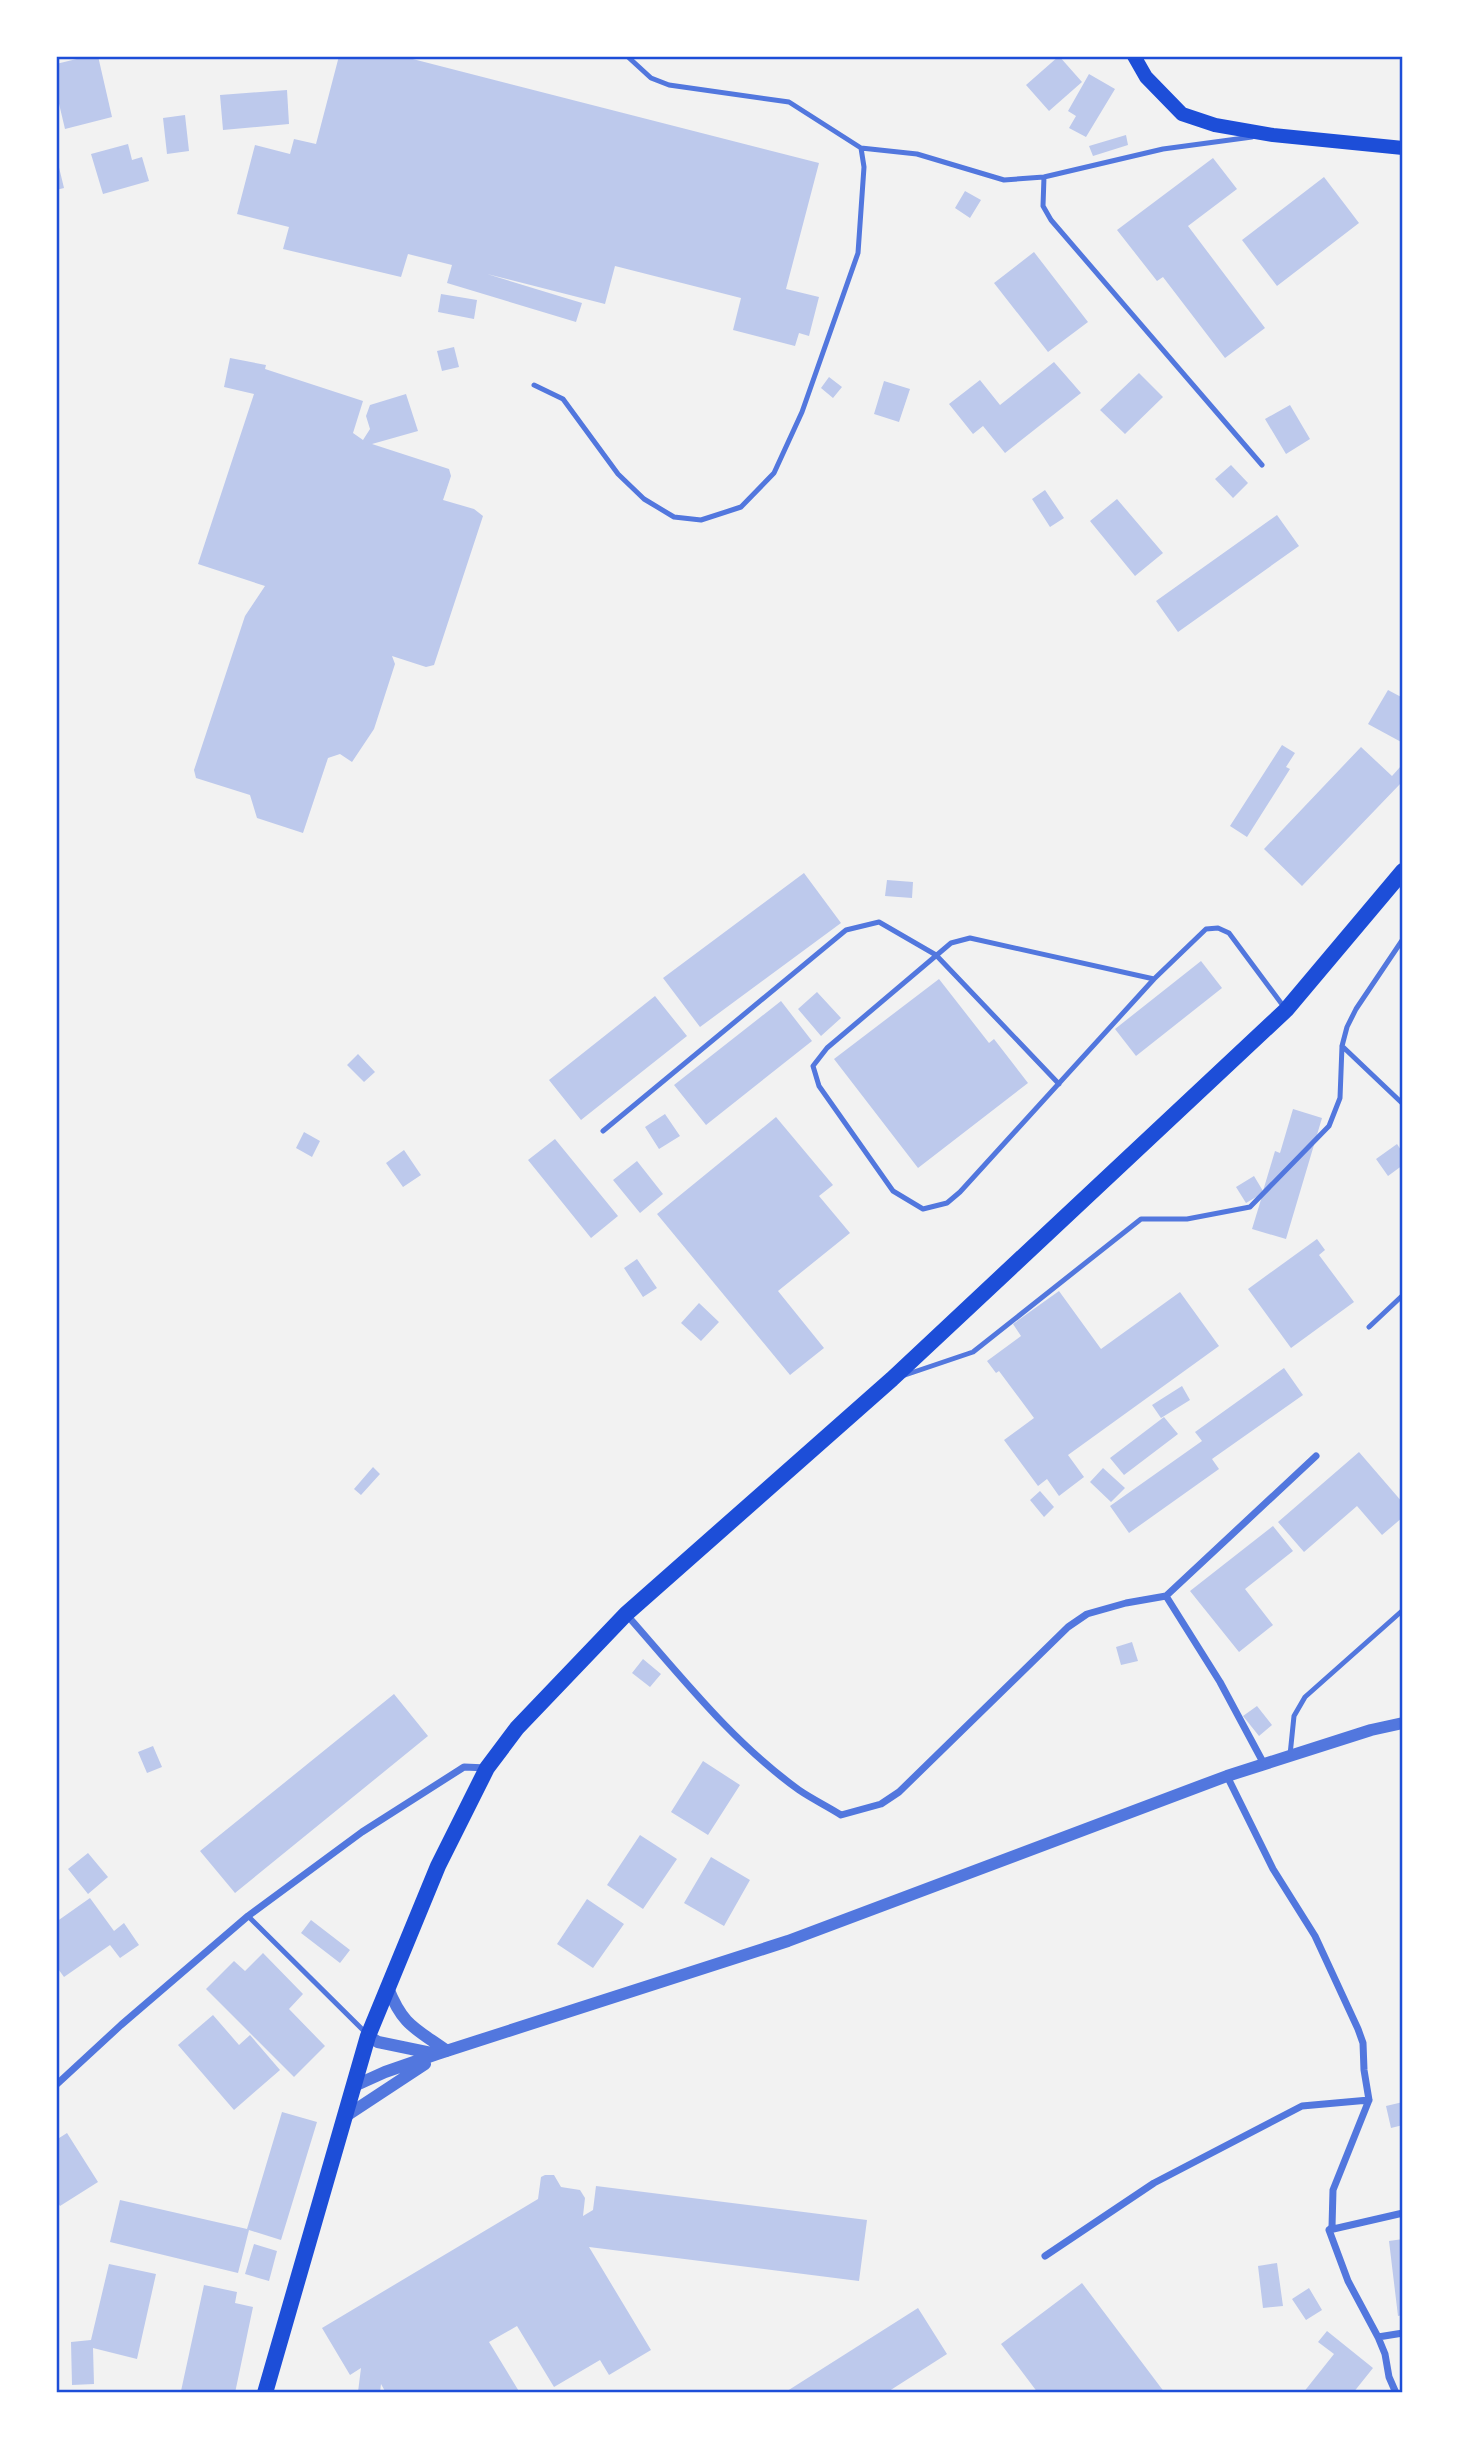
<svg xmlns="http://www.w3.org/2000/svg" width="1459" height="2449" viewBox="0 0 1459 2449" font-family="Signika,sans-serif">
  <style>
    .building { fill: #bdc9ec }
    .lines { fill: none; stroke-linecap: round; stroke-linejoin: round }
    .service { stroke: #5277de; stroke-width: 5 }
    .minor { stroke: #5277de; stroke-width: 7 }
    .tertiary { stroke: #5277de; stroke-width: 12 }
    .secondary { stroke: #1d4ed8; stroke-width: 14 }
    .primary { stroke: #1d4ed8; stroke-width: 16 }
    .neatline { fill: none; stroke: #1d4ed8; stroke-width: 2.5 }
  </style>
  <rect width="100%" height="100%" fill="#f2f2f2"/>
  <path class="building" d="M89 56H98L112 117 65 129 56 91V64Z
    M339 56H401L819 163 786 289 819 297 809 336 799 333 795 346 733 330 741 298 615 266 605 304 487 274 582 303 576 322 447 283 452 265 408 254 401 277 283 249 289 227 237 214 255 145 290 154 294 139 316 144Z
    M1059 56 1082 82 1049 111 1026 85Z
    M1089 74 1115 89 1086 137 1069 128 1076 116 1068 111Z
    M287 90 289 124 223 130 220 95Z
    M185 115 189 151 167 154 163 118Z
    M1126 135 1128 145 1093 156 1089 146Z
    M128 144 132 160 142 157 149 181 103 194 91 154Z
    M56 155 64 188 56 190Z
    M1213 158 1237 189 1188 226 1265 328 1225 358 1163 277 1157 281 1117 230Z
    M1324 177 1359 223 1277 286 1242 240Z
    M965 191 981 200 970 218 955 208Z
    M1034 252 1088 322 1048 352 994 283Z
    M441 294 477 300 474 319 438 312Z
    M454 347 459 367 442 371 437 351Z
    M230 358 266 365 265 369 363 401 353 433 363 440 370 429 366 416 370 405 406 394 418 431 372 444 449 469 451 476 443 500 474 509 483 516 434 665 426 667 392 656 395 664 374 729 352 762 340 754 328 758 303 833 257 818 250 795 196 778 194 770 245 616 265 586 198 564 254 394 224 387Z
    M1054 362 1081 393 1005 453 983 426 973 434 949 404 980 380 1000 405Z
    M1139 373 1163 397 1125 434 1100 410Z
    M829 377 842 387 833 398 821 388Z
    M884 381 910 389 899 422 874 414Z
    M1290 405 1310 439 1286 454 1265 419Z
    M1231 465 1248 483 1233 498 1215 479Z
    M1045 490 1064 518 1050 527 1032 499Z
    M1117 499 1163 553 1135 576 1090 521Z
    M1277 515 1299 546 1178 632 1156 601Z
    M1388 690 1403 698V743L1368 724Z
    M1282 745 1295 753 1286 767 1290 769 1247 837 1230 826Z
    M1361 747 1392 776 1401 766 1403 768V786L1401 783 1302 886 1264 849Z
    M804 873 841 923 700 1027 663 978Z
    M887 880 913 882 912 898 885 896Z
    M1201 961 1222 988 1136 1056 1115 1029Z
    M939 979 989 1043 994 1039 1028 1083 918 1168 834 1059Z
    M817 992 841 1018 821 1036 798 1009Z
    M655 996 687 1036 581 1120 549 1080Z
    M781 1001 812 1041 706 1125 674 1085Z
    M358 1054 375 1072 364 1082 347 1065Z
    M1293 1109 1322 1118 1286 1239 1252 1229 1263 1193 1246 1203 1236 1187 1254 1176 1263 1191 1275 1151 1280 1153Z
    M665 1114 680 1136 659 1149 645 1127Z
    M776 1117 833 1185 819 1196 850 1233 778 1291 824 1348 790 1375 657 1214Z
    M304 1132 320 1141 312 1157 296 1148Z
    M555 1139 618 1216 591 1238 528 1160Z
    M1397 1144 1403 1153V1165L1388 1176 1376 1159Z
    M404 1150 421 1175 403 1187 386 1163Z
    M637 1161 663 1194 640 1213 613 1180Z
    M1317 1239 1325 1250 1319 1255 1354 1302 1291 1348 1248 1289Z
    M637 1259 657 1288 643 1297 624 1268Z
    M1059 1291 1101 1349 1180 1292 1219 1346 1068 1455 1084 1477 1059 1496 1047 1479 1038 1486 1004 1440 1034 1418 999 1371 996 1373 987 1361 1021 1336 1013 1324Z
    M699 1303 719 1322 701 1341 681 1323Z
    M1284 1368 1303 1395 1212 1459 1219 1469 1129 1533 1110 1506 1202 1441 1195 1432Z
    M1182 1386 1190 1400 1161 1418 1152 1405Z
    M1164 1417 1178 1434 1124 1475 1110 1458Z
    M1359 1452 1403 1503V1517L1382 1535 1357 1506 1304 1552 1278 1522Z
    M373 1467 380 1474 361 1495 354 1489Z
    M1103 1468 1125 1488 1111 1502 1090 1482Z
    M1040 1491 1054 1507 1044 1517 1030 1500Z
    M1273 1526 1293 1551 1245 1589 1273 1625 1239 1652 1190 1591Z
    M1132 1642 1138 1661 1121 1665 1116 1647Z
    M643 1659 661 1674 650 1687 632 1673Z
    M394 1694 428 1736 235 1893 200 1851Z
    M1257 1706 1272 1725 1259 1736 1243 1716Z
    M153 1746 162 1767 147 1773 138 1752Z
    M703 1761 740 1785 708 1835 671 1812Z
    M640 1835 677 1859 643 1909 607 1885Z
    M88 1853 108 1877 88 1894 68 1869Z
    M711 1857 750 1880 724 1926 684 1903Z
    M90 1898 114 1931 124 1923 139 1945 120 1958 110 1945 64 1977 56 1966V1922Z
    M587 1899 624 1924 593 1968 557 1944Z
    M311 1920 350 1950 340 1963 301 1933Z
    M263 1953 303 1994 289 2009 325 2046 294 2077 206 1989 234 1961 245 1971Z
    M213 2015 239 2045 250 2035 280 2070 234 2110 178 2045Z
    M1403 2102V2125L1391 2128 1386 2106Z
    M282 2112 317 2122 281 2240 249 2230 238 2273 110 2242 120 2200 247 2229Z
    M67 2133 98 2182 60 2206 56 2200V2140Z
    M545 2175H554L561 2187 580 2190 585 2198 583 2216 593 2210 596 2186 867 2220 859 2281 589 2247 651 2350 609 2375 600 2360 554 2387 517 2326 489 2342 520 2393H386L381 2384 380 2393 358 2392 361 2368 350 2375 322 2328 538 2199 541 2177Z
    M1403 2239V2315L1398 2316 1389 2241Z
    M254 2244 277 2251 269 2281 245 2274Z
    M1277 2263 1283 2306 1263 2308 1258 2266Z
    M109 2264 156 2274 137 2359 93 2348 94 2384 72 2385 71 2342 91 2340Z
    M1082 2283 1165 2393H1038L1001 2344Z
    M204 2285 237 2292 235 2303 253 2307 235 2393 181 2391Z
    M1309 2288 1322 2310 1306 2320 1292 2299Z
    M918 2308 947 2354 886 2393H784Z
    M1327 2331 1373 2368 1353 2393H1303L1334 2354 1318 2342Z"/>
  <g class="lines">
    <path class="service" d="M627 56 651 78 669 85 789 102 861 148
      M1044 177 1043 206 1051 220 1262 465
      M534 385 563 399 618 474 644 499 674 517 701 520 741 507 774 473 802 412 858 253 864 167 861 148 917 154 1004 180 1044 177 1163 149 1252 137
      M970 938 1154 979 960 1192 947 1203 923 1209 893 1191 819 1086 813 1066 827 1048 951 943Z
      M1154 979 1206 929 1218 928 1229 933 1284 1007
      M1342 1046 1403 1104
      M603 1131 846 930 879 922 936 955 1059 1084
      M1369 1327 1403 1295
      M905 1375 973 1352 1141 1219H1187L1250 1207 1329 1126 1340 1098 1342 1046 1347 1027 1356 1009 1403 939
      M1290 1755 1294 1716 1305 1697 1403 1610
      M248 1916 367 2034"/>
    <path class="minor" d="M1166 1596 1316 1456
      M626 1614C680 1675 732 1742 799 1790 812 1799 827 1806 841 1815L881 1804 899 1792 1068 1627 1087 1614 1126 1603 1166 1596 1220 1682 1264 1764
      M56 2085 121 2025 248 1916 362 1832 464 1767 487 1768
      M1369 2100 1333 2190 1332 2227 1329 2230 1348 2281 1378 2337 1385 2354 1389 2377 1396 2393
      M1329 2230 1403 2213
      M1045 2256 1154 2183 1302 2106 1369 2100 1364 2070 1363 2043 1358 2029 1315 1936 1273 1869 1227 1776
      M1378 2337 1403 2333"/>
    <path class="tertiary" d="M388 1988C403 2026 415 2028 447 2051
      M368 2036 378 2042 436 2054
      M354 2086 385 2072 437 2054 788 1941 1227 1776 1371 1730 1403 1723
      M346 2116 425 2064"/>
    <path class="secondary" d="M1134 56 1146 77 1182 114 1215 125 1273 135 1403 148"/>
    <path class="primary" d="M265 2393 368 2036 438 1866 487 1768 517 1728 626 1614 892 1379 1286 1010 1403 871"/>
  </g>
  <rect width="1459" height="2449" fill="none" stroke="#ffffff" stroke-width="116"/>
  <rect x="58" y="58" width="1343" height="2333" class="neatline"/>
</svg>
